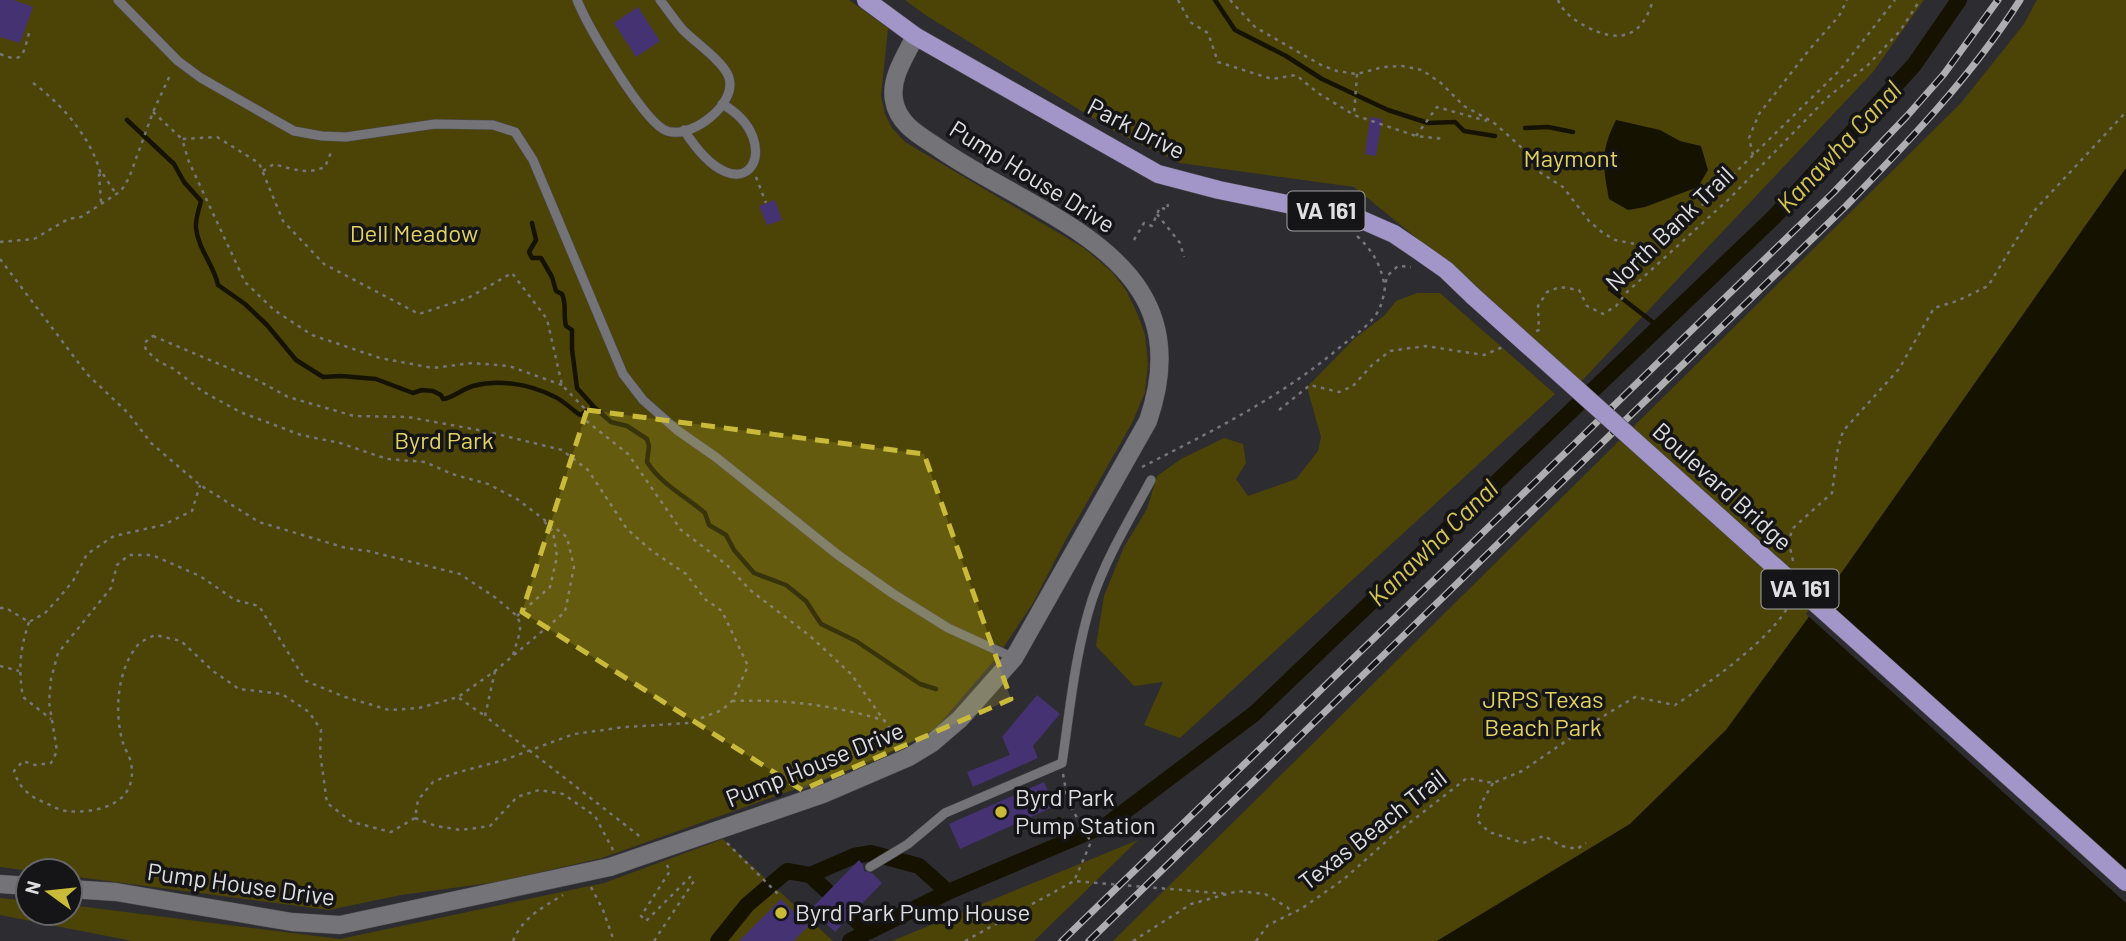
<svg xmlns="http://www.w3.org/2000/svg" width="2126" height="941" viewBox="0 0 2126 941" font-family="Barlow,sans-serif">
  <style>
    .green { fill: #4c4406 }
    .water { fill: #161200 }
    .pier { fill: #2d2c31 }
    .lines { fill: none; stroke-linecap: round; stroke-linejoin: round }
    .stream { stroke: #161200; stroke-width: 4.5 }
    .canal { stroke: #161200; stroke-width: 16 }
    .building { fill: #453273 }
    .lane-casing { stroke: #4a494d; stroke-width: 10 }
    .street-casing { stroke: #4a494d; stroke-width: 19 }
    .primary-casing { stroke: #4a494d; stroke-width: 19 }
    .path { stroke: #767579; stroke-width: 2.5; stroke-dasharray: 3.5 5; stroke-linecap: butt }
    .lane { stroke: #747378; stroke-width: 9 }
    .street { stroke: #747378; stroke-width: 18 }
    .primary { stroke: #a296c8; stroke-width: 18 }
    .rail-casing { stroke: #aeadb0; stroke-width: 7 }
    .rail { stroke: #151517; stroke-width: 4.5; stroke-dasharray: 13; stroke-linecap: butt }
    .primary-bridge-casing { stroke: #4a494d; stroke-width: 19; stroke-linecap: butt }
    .primary-bridge { stroke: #a296c8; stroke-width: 18 }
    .marked { fill: #caba39; fill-opacity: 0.2; stroke: #caba39; stroke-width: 5; stroke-dasharray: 14 9; stroke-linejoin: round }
    .poi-dot { fill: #caba39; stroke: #151517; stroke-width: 2.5 }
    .labels { text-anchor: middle; stroke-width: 7; stroke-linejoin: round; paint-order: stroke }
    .shield { fill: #151517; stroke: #a2a2a4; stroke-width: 2 }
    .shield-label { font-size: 23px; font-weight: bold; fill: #dfdee1 }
    .street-label { font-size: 24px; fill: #dfdee1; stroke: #151517 }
    .park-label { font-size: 24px; fill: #e3d360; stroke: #151517 }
    .poi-label { font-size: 24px; fill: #dfdee1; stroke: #151517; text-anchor: start }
    .water-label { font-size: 26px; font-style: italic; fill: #d4c550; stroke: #151517 }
  </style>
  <rect width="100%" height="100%" fill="#2d2c31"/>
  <path class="green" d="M0 0H849L888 28 881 96 885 114 892 128 905 142 1084 248 1112 272 1126 290 1138 315 1145 335 1148 364 1145 392 1132 423 1065 541 1033 603 997 657 936 728 877 760 602 858 497 882 401 895 329 910 70 876V871H30L0 867Z
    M905 0H1924L1873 72 1576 387 1457 271 1354 187 1180 163 1114 131 927 16Z
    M2037 0H2126V168L1847 565 1726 730 1630 824 1437 941H1113L1961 103 2024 24Z
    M1417 293H1440L1555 394 1180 738 1144 725 1163 682 1134 686 1096 646 1104 596 1124 547 1147 509 1157 476 1181 459 1224 438 1243 444 1246 463 1236 479 1248 496 1296 479 1318 451 1321 437 1307 387 1354 339 1385 315 1396 301Z
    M723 839 833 941H132L0 915V898L28 901V913H70V905L340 939 604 883Z
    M1138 840 1034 941H892Z"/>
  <path class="water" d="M1616 120 1660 130 1680 141 1701 146 1708 170 1698 187 1645 207 1628 210 1609 199C1603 167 1600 151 1616 120Z
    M2126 168V941H1437L1630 824 1726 730 1847 565Z"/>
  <path class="pier" d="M1820 596 2126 873V903L1806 614Z"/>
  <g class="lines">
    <path class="stream" d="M1215 0 1235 30 1286 56 1322 79 1388 110 1428 123 1455 122 1464 131 1495 136
      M127 120 174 164 184 182 201 201C199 209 195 220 196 228 198 249 214 265 218 285L245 304 267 325 296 360 323 377 341 376 376 379 413 393 422 390 433 391 441 395 443 399C453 398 462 389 473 386 499 379 529 384 553 396 563 400 571 409 580 415L594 407 611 422 627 426 647 439 649 446 647 462C662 485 685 496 705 513L709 525 726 535 734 550 754 573 786 585 806 601 821 624 856 641 920 684 936 689
      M1525 128 1548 127 1573 132
      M532 223 536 240 529 252 532 258H541L552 277 556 291 562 294C567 305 563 315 566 326L572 330V349L577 388 594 407
      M1610 289 1659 327
      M1059 819 1076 838"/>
    <path class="canal" d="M810 875 826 890
      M854 918 868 932
      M718 941 747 905 787 871 810 875 854 856 871 853 919 866 948 892 1108 824 1254 714 1774 217 1914 65 1959 0
      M850 941 948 892"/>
  </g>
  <path class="building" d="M0 0H14L33 7 20 43 0 37Z
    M638 7 660 41 636 57 614 23Z
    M1370 117 1382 119 1376 156 1365 154Z
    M775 200 782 220 767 225 759 206Z
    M1037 695 1060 714 1033 746 1038 758 973 787 967 772 1010 755 1002 737Z
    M1044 782 1055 806 960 849 949 824Z
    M859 860 863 865 864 871 872 873 882 883 835 932 811 909Z
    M781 899 808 926 794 941H739Z"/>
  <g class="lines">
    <g class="lane-casing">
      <path id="lane" d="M118 0 178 61 201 78 294 131 322 136 346 137 435 124 493 125 515 132 533 160 623 374 643 400 677 430 717 458 838 555 892 593 948 628 1014 658
        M577 0C588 27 640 115 663 129 687 144 741 103 728 75 721 60 696 43 683 30 675 21 668 10 660 0
        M684 130C745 226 789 141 722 104
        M870 867 908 844 945 813 1062 763C1070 709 1075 653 1092 600 1106 558 1130 519 1151 480"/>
    </g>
    <g class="street-casing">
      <path id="street" d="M0 884 28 886
        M70 889 116 892 292 922 340 925 610 867 823 794 909 757 932 743 960 719 1014 658 1148 421C1204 259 1044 220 940 149 921 136 898 125 894 100 890 77 906 56 915 36"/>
    </g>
    <g class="primary-casing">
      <path id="primary" d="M866 0 915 36 1158 174 1219 190 1360 219 1394 234 1419 251 1446 270 1473 296"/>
    </g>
    <path class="path" d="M1178 0 1190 22 1208 33 1218 62 1272 79 1296 75 1318 93 1354 115
      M1230 0 1255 27 1321 65 1337 71 1357 74 1383 67 1402 66 1422 70 1441 83 1464 106 1493 122 1510 137 1522 148 1538 171 1563 187 1589 221 1603 233 1615 240 1640 245 1660 241 1694 213 1840 70 1895 0
      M1558 0C1563 12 1574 20 1585 26 1619 44 1642 38 1653 0
      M0 54C24 64 23 54 29 33
      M1357 74 1354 115 1416 136 1445 139
      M33 83C63 105 92 139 101 175
      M153 112 181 138
      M1416 136 1437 107 1487 121
      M1753 155 1749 138 1759 114 1809 50 1839 16 1847 0
      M263 171 274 164C292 169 307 175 325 167L332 150
      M103 174 116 194
      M756 177 766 203
      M101 202 99 175 103 174
      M1157 214 1180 243 1184 257
      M1357 236C1372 250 1380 263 1384 283
      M1134 240 1144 223 1152 226 1160 207 1167 210 1168 204
      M0 242 34 239 68 219 81 217 121 191 129 178 153 112 171 73
      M0 259 87 374 128 413 151 443 200 485 259 522 346 548 368 551 460 574 496 598 517 616 520 623V632L513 655
      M1536 331 1539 330 1538 306 1547 292 1560 287 1579 290 1587 306 1603 314 1616 306 1627 292 1730 198 1828 97 1869 64 1900 31 1920 0
      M153 336 257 380 288 397 354 416 408 417 489 432 562 450 588 470 627 529 652 551 686 574 706 600 722 611 748 666 732 701 722 710 689 723 625 727 574 734 504 760 452 774 433 782 418 800 415 818 391 832 352 822 327 803 320 752 321 730 309 712 282 694 239 689 213 671 181 641 155 635C149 638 141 641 137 646 117 671 114 713 123 743 125 750 130 756 131 763 139 804 97 814 66 811 59 810 52 806 46 803 30 797 19 788 14 771L23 761 35 765 51 763 57 751 49 702 51 679 58 653 111 588 117 565 129 555H152L200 576 235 600 259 606 306 681 345 697 389 710 419 708 458 697 495 671 565 612 574 567 567 537 517 499 488 484 452 474 425 462 387 459 340 443 301 435 240 412 202 391 174 369 158 361 146 350 144 343Z
      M562 385 509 366 472 363 433 368 380 358 312 335 274 310 245 282 189 162 182 139 217 137 259 163 283 221 324 264 419 314 468 298 512 273 547 319 562 385 584 408V419L628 454 681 530 727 565 750 590 810 636 851 674 900 743
      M1279 410 1310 385 1339 392 1353 386 1372 365 1390 351 1425 346 1484 355 1505 346
      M1142 467C1210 432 1280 398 1339 348 1351 338 1365 329 1375 316 1384 304 1384 290 1387 276L1398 266 1411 267
      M1793 561 1789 543 1792 529 1832 493 1838 448 1843 431 1899 369 1934 308 1957 301 1988 286 2034 211 2126 112
      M0 608H6L29 622 45 613 58 599 73 581 87 554 114 536 163 525 192 511 200 485
      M517 616 550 587 557 557 553 531 541 518
      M29 622C20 649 18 669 23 697L51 719
      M0 666 19 671
      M495 671 485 716 642 838
      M459 698 485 716
      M732 701C785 699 834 705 886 721
      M1063 774 1068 802 1091 842 1074 881
      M1493 783 1482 802 1477 820 1489 832 1523 843 1544 836 1562 846 1577 849 1586 843
      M415 818 436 826 461 830 490 826 517 797 539 790 563 794 595 816 613 850
      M727 843 779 895
      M591 887 603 910 614 941
      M513 941C522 918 543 907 563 895
      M654 941 694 881 690 877 646 921 641 916 670 871 667 865
      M965 941 1074 881 1229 894
      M1133 941 1191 904 1238 891 1265 894 1287 907 1293 913
      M1256 941 1268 925 1301 909 1344 879 1390 838 1467 778 1493 783 1522 771 1597 720 1635 697 1675 705C1708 684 1773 638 1790 603"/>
    <use href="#lane" class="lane"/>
    <use href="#street" class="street"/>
    <use href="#primary" class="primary"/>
    <g class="rail-casing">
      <path id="rail" d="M1062 941 1833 193 1907 116 1944 74 1998 0
        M1089 941 1846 206C1909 141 1971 77 2020 0"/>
    </g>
    <use href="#rail" class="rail"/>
    <g class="primary-bridge-casing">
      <path id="primary-bridge" d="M1473 296 2126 882"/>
    </g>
    <use href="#primary-bridge" class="primary-bridge"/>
  </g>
  <path class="marked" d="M587 410 924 454 1011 699 802 790 522 612Z"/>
  <g class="poi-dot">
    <circle cx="1001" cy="812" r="7"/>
    <circle cx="781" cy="913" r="7"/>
  </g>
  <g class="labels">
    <g class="shield">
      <rect x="1287.5" y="191.5" width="77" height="39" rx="5"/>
      <rect x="1761.5" y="569.5" width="77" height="39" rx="5"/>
    </g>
    <g class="shield-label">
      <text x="1326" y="219">VA 161</text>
      <text x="1800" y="597">VA 161</text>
    </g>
    <g class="street-label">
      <text transform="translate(1136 129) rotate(27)" y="8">Park Drive</text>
      <text transform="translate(1032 177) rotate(32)" y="8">Pump House Drive</text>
      <text transform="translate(1670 229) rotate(-44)" y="8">North Bank Trail</text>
      <text transform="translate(1722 487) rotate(42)" y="8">Boulevard Bridge</text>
      <text transform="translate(815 765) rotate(-22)" y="8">Pump House Drive</text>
      <text transform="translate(1373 830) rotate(-38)" y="8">Texas Beach Trail</text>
      <text transform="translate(241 885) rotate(8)" y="8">Pump House Drive</text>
    </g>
    <g class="park-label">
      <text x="1571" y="167">Maymont</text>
      <text x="414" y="242">Dell Meadow</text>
      <text x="444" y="449">Byrd Park</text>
      <text x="1543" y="708">JRPS Texas<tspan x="1543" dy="28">Beach Park</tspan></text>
    </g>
    <g class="poi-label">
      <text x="1015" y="806">Byrd Park<tspan x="1015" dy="28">Pump Station</tspan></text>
      <text x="795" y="921">Byrd Park Pump House</text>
    </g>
    <g class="water-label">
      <text transform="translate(1839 147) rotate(-47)" y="9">Kanawha Canal</text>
      <text transform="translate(1433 543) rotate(-44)" y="9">Kanawha Canal</text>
    </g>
  </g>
  <g transform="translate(49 892) rotate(285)"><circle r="33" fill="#151517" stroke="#666568" stroke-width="2"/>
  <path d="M0-5L12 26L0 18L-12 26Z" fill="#caba39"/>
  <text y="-10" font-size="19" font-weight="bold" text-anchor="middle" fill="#dfdee1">N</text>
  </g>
</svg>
